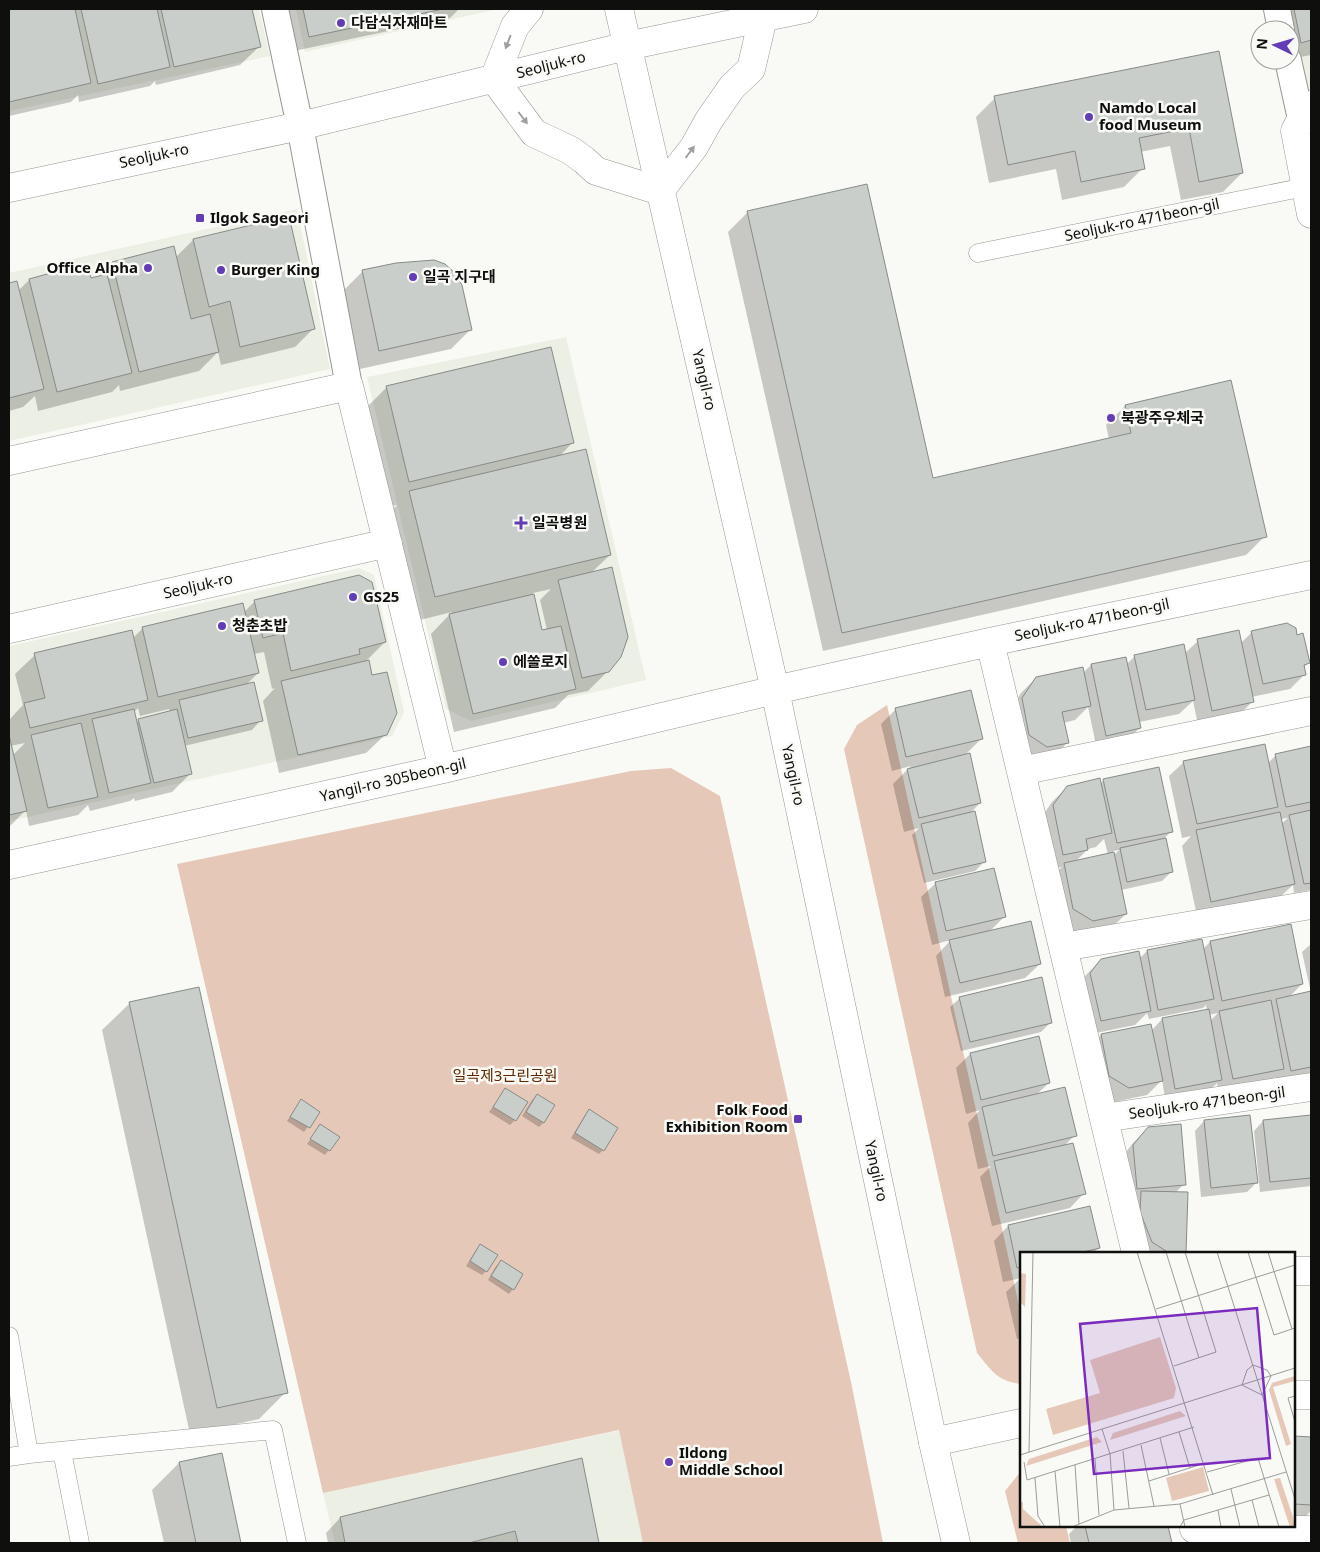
<svg xmlns="http://www.w3.org/2000/svg" width="1320" height="1552" viewBox="0 0 1320 1552" font-family="'Noto Sans','Noto Sans KR',sans-serif">
  <style>
    .built { fill: #ecefe3 }
    .green { fill: #e6c8b8 }
    .shadow { fill: #0003; fill-rule: evenodd }
    .building { fill: #c9ceca; stroke: #878b88 }
    .lines { fill: none; stroke-linecap: round; stroke-linejoin: round }
    .service-casing { stroke: #959692; stroke-width: 19 }
    .pedestrian-casing { stroke: #959692; stroke-width: 28 }
    .minor-casing { stroke: #959692; stroke-width: 29 }
    .tertiary-casing { stroke: #959692; stroke-width: 29 }
    .secondary-casing { stroke: #959692; stroke-width: 29 }
    .service { stroke: #fff; stroke-width: 18 }
    .pedestrian { stroke: #fff; stroke-width: 26 }
    .minor { stroke: #fff; stroke-width: 28 }
    .tertiary { stroke: #fff; stroke-width: 28 }
    .secondary { stroke: #fff; stroke-width: 28 }
    .oneway { fill: #9f9f9f }
    .poi-dot { fill: #623db5; stroke: #f9faf5; stroke-width: 2 }
    .labels { text-anchor: middle; stroke-width: 5; stroke-linejoin: round; paint-order: stroke }
    .poi-label { font-size: 15px; font-weight: bold; fill: #0f0f0e; stroke: #f9faf5; text-anchor: start }
    .street-label { font-size: 15px; fill: #0f0f0e; stroke: #f9faf5 }
    .park-label { font-size: 15px; fill: #5f2800; stroke: #f9faf5 }
    .inset-road { fill: none; stroke: #9b9c99; stroke-width: 1 }
    .view { fill: #7b2cbf; fill-opacity: 0.15; stroke: #7b2cbf; stroke-width: 2.5 }
    .inset-edge { fill: none; stroke: #0f0f0e; stroke-width: 2.5 }
  </style>
  <rect width="100%" height="100%" fill="#f9faf5"/>
  <path class="built" d="M9 9H259L270 56 9 111Z
    M296 9H498L305 52Z
    M1285 9H1311V89L1302 91Z
    M297 209 330 369 9 441V273Z
    M566 337 646 680 471 721 446 709 367 377Z
    M359 568 374 575 404 712 392 736 9 821V646Z
    M851 1382 883 1543H335L323 1493Z"/>
  <path class="green" d="M887 705 1021 1315V1384C997 1381 992 1371 977 1353L844 749 857 725Z
    M671 768 720 796 851 1382 883 1543H643L619 1430 323 1493 177 864 631 771Z
    M1021 1471V1526H1066L1070 1543H1018L1005 1491Z"/>
  <path class="shadow" d="M9 9H251L260 46 240 65 156 85 155 81 150 86 79 102 78 95 71 102 9 116Z
    M285 9H459L450 18 294 51Z
    M1271 9H1311V55L1290 59V30Z
    M1218 53 1242 173 1223 192 1181 200 1170 146 1140 152 1143 168 1124 187 1062 200 1056 169 989 183 976 117 995 98Z
    M748 212 933 479 1109 439 1106 425 1125 406 1230 382 1265 536 1246 555 823 651 728 232Z
    M288 217 314 328 295 347 221 365 218 352 199 371 120 391 119 385 112 392 38 411 35 396 23 407 9 411V284L16 282 18 291 29 280 86 265 90 280 98 278 113 263 175 258 193 240Z
    M363 271 470 330 451 349 360 369 344 290Z
    M387 387 572 443 559 457 610 555 591 573 608 671 588 691 568 695 555 708 454 732 431 634 452 612 408 623 383 519 397 505 383 508 360 414ZM551 589 540 600 547 630 541 632 533 593Z
    M255 601 385 642 364 663 386 734 366 753 279 773 263 701 275 688 272 689 264 652 254 654 258 673 246 685 261 720 252 730 184 746 191 773 172 792 135 801 134 798 130 801 90 811 88 805 78 815 29 826 26 810 9 827V720L23 705 15 674 35 655 132 639 143 628 244 612ZM138 708 140 716 169 709 170 712 139 720 136 723 133 713ZM25 743 12 756 10 746Z
    M1252 632 1308 663 1303 668 1305 674 1290 689 1251 697 1252 702 1238 716 1198 725 1193 701 1179 714 1139 722 1140 728 1130 737 1096 745 1088 707 1075 720 1063 723 1068 742 1053 757 1032 761 1008 714 1021 693 1036 678 1083 673 1091 665 1127 664 1135 656 1184 654 1198 641 1240 644Z
    M896 709 981 739 964 756 980 803 969 814 985 861 975 871 924 883 912 835 919 828 904 832 893 784 911 766 892 771 881 724Z
    M1311 747V890L1294 893 1293 885 1279 898 1197 916 1182 846 1191 836 1182 838 1169 776 1184 762 1267 764 1276 755ZM1288 818 1281 824 1280 819Z
    M1104 780 1171 831 1165 838 1172 871 1162 881 1121 890 1126 914 1111 928 1078 935 1059 923 1050 878 1062 867 1049 869 1039 821 1052 802 1067 787 1100 784ZM1104 839 1108 855 1075 862 1088 849 1096 847ZM1119 850 1114 855 1113 851Z
    M936 883 1005 916 989 932 1040 964 1025 978 945 997 936 956 951 940 932 945 921 897Z
    M1210 942 1302 984 1288 998 1311 993 1302 952 1311 944V1078L1276 1085 1275 1077 1269 1083 1219 1093 1217 1083 1211 1089 1165 1098 1162 1080 1147 1095 1114 1102 1087 1050 1101 1035 1152 1030 1162 1019 1207 1011 1206 1005 1203 1008 1149 1019 1147 1013 1135 1025 1086 1035 1076 989 1086 975 1101 960 1139 959 1147 951 1203 949ZM1218 1013 1210 1021 1208 1015Z
    M198 988 286 1392 259 1419 190 1434 102 1030 129 1004Z
    M960 998 1051 1022 1041 1032 961 1051 950 1007Z
    M970 1054 1049 1083 1036 1095 1075 1135 1064 1146 1084 1193 1070 1208 992 1226 980 1177 991 1166 978 1169 968 1123 980 1110 966 1114 956 1068Z
    M505 1090 515 1120 510 1125 489 1112Z
    M537 1096 553 1106 543 1123 539 1127 522 1116 532 1100Z
    M301 1101 319 1112 304 1132 287 1121Z
    M589 1111 603 1150 599 1154 571 1138 585 1115Z
    M1311 1116V1186L1260 1192 1254 1131 1263 1121Z
    M1204 1121 1256 1183 1247 1192 1201 1197 1195 1131Z
    M320 1126 338 1137 325 1155 307 1144Z
    M1148 1128 1184 1184 1175 1193 1186 1194 1185 1253H1137L1119 1161 1133 1143Z
    M1008 1226 1099 1248 1093 1253H1021V1338L1017 1339 1006 1292 1021 1278 1003 1282 994 1241Z
    M480 1246 486 1271 482 1275 466 1266 476 1250Z
    M501 1262 513 1289 509 1294 488 1280 496 1266Z
    M1294 1437 1311 1438V1511L1302 1520 1294 1519Z
    M221 1454 240 1543H164L152 1490 179 1463Z
    M581 1460 598 1543H328L326 1533 340 1518Z
    M1077 1526H1167L1171 1543H1071L1069 1534Z"/>
  <path class="building" d="M9 9H75L91 83 9 102Z
    M81 9H157L170 67 98 84Z
    M161 9H252L261 47 174 67Z
    M303 9H443L309 37Z
    M1294 9H1311V40L1301 43Z
    M1219 51 1243 173 1199 182 1189 128 1139 138 1145 169 1081 182 1075 151 1008 165 994 96Z
    M867 184 933 478 1131 433 1125 405 1231 380 1267 537 842 633 747 211Z
    M289 216 315 329 240 347 230 301 209 307 193 239Z
    M174 246 191 319 210 314 219 352 139 372 112 262Z
    M434 260 445 264 455 273 462 285 472 330 379 351 362 270 396 263Z
    M87 263 91 278 107 274 132 373 57 392 29 279Z
    M17 281 44 389 9 398V283Z
    M551 347 574 443 409 482 386 386Z
    M586 449 611 555 435 597 409 491Z
    M612 567 628 637 621 657 609 672 582 678 558 580Z
    M359 575 372 582 386 642 359 649 360 654 291 671 283 633 263 638 254 600Z
    M534 594 542 630 561 626 576 689 473 714 449 614Z
    M243 603 259 673 158 697 142 627Z
    M1287 623 1296 628 1297 635 1303 633 1310 663 1304 665 1306 675 1263 684 1251 631Z
    M132 630 148 700 30 728 24 703 45 698 34 653Z
    M1239 630 1254 702 1212 711 1197 639Z
    M1184 644 1195 700 1146 710 1134 655Z
    M1126 657 1141 728 1106 736 1091 664Z
    M369 660 372 675 387 672 397 713 387 735 298 755 281 681Z
    M1083 667 1091 706 1062 712 1069 743 1047 747 1029 735 1022 698 1036 677Z
    M254 682 263 721 188 738 179 700Z
    M971 690 983 739 906 757 895 708Z
    M134 709 151 783 109 793 92 719Z
    M177 709 192 774 154 783 138 719Z
    M81 723 98 797 48 808 31 735Z
    M9 735 27 811 9 815Z
    M1265 744 1278 807 1197 824 1183 761Z
    M1311 746V802L1286 807 1275 754Z
    M970 753 981 803 919 818 907 769Z
    M1159 767 1173 832 1117 843 1103 779Z
    M1100 778 1112 833 1086 839 1088 850 1063 855 1053 805 1067 786Z
    M1311 810V883L1304 884 1289 815Z
    M975 811 986 862 933 874 921 824Z
    M1280 812 1295 884 1211 902 1196 830Z
    M1166 838 1173 872 1127 882 1120 848Z
    M1114 852 1127 914 1093 921 1073 909 1064 863Z
    M994 868 1006 917 946 931 935 882Z
    M1031 921 1041 964 960 983 949 940Z
    M1291 924 1303 984 1222 1001 1210 941Z
    M1202 939 1214 999 1158 1010 1147 950Z
    M1139 951 1151 1011 1101 1021 1090 973 1101 959Z
    M1042 977 1052 1023 970 1042 959 997Z
    M199 987 288 1393 217 1408 129 1002Z
    M1311 991V1067L1291 1071 1276 999Z
    M1271 1000 1284 1069 1233 1079 1219 1011Z
    M1209 1009 1222 1080 1175 1089 1162 1018Z
    M1151 1024 1163 1081 1129 1088 1109 1076 1101 1034Z
    M1039 1036 1050 1083 981 1100 970 1053Z
    M1065 1087 1077 1136 993 1156 982 1107Z
    M505 1088 528 1102 516 1121 493 1107Z
    M537 1094 555 1105 544 1123 526 1112Z
    M301 1099 320 1112 310 1128 290 1117Z
    M589 1109 618 1128 604 1151 575 1133Z
    M1250 1115 1258 1183 1211 1188 1204 1120Z
    M1311 1115V1178L1270 1182 1263 1120Z
    M320 1124 340 1137 330 1151 310 1139Z
    M1181 1124 1186 1185 1137 1189 1133 1145 1148 1127Z
    M1073 1143 1086 1194 1006 1213 994 1161Z
    M1141 1191 1188 1192 1186 1253H1169L1152 1242 1140 1212Z
    M1090 1206 1100 1248 1079 1253H1021V1267L1017 1268 1008 1225Z
    M480 1244 498 1255 487 1272 470 1261Z
    M501 1260 523 1274 514 1290 491 1276Z
    M1294 1436 1311 1437V1505L1294 1504Z
    M222 1453 241 1543H196L179 1462Z
    M582 1458 599 1543H518L515 1531 469 1543H345L340 1517Z
    M1085 1526H1168L1172 1543H1089Z"/>
  <g class="lines">
    <g class="service-casing">
      <path id="service" d="M978 253 1305 187
        M9 1336 29 1454 9 1457
        M62 1451 80 1543
        M29 1454 273 1430 297 1543"/>
    </g>
    <g class="pedestrian-casing">
      <path id="pedestrian" d="M275 9 300 126 349 386
        M1277 9 1281 30
        M1288 60 1301 119"/>
    </g>
    <g class="minor-casing">
      <path id="minor" d="M1311 105 1308 106 1295 131 1311 214
        M9 461 349 386 443 769
        M9 629 388 543
        M990 642 1136 1253
        M775 690 990 642 1311 575
        M1021 771 1311 711
        M1063 947 1311 905
        M1104 1118 1311 1087
        M1294 1271H1311
        M1294 1395H1311
        M933 1442 1021 1423
        M1194 1529 1311 1530"/>
    </g>
    <g class="tertiary-casing">
      <path id="tertiary" d="M9 865 443 769 775 690"/>
    </g>
    <g class="secondary-casing">
      <path id="secondary" d="M619 9 775 690 933 1442 956 1543
        M494 79 534 133 570 150 584 160 596 171 660 191
        M494 79 515 26 529 9
        M9 188 300 126 627 46 804 9
        M660 191 694 147 709 120 732 87 751 69 763 18"/>
    </g>
    <use href="#service" class="service"/>
    <use href="#pedestrian" class="pedestrian"/>
    <use href="#minor" class="minor"/>
    <use href="#tertiary" class="tertiary"/>
    <use href="#secondary" class="secondary"/>
  </g>
  <defs><path id="oneway-solid" d="M-6-.8H1V-3.2L6.5 0L1 3.2V.8H-6Z" transform="scale(1.25)"/></defs>
  <g class="oneway">
    <use href="#oneway-solid" transform="translate(508 42) rotate(111)"/>
    <use href="#oneway-solid" transform="translate(523 118) rotate(53)"/>
    <use href="#oneway-solid" transform="translate(690 152) rotate(-53)"/>
  </g>
  <g class="poi-dot">
    <circle cx="341" cy="23" r="5"/>
    <circle cx="1089" cy="117" r="5"/>
    <rect x="195" y="213" width="10" height="10" rx="2.5"/>
    <circle cx="148" cy="268" r="5"/>
    <circle cx="221" cy="270" r="5"/>
    <circle cx="413" cy="277" r="5"/>
    <circle cx="1111" cy="418" r="5"/>
    <path d="M518.5 515.5h5v5h5v5h-5v5h-5v-5h-5v-5h5z"/>
    <circle cx="353" cy="597" r="5"/>
    <circle cx="222" cy="626" r="5"/>
    <circle cx="503" cy="662" r="5"/>
    <rect x="793" y="1114" width="10" height="10" rx="2.5"/>
    <circle cx="669" cy="1462" r="5"/>
  </g>
  <g class="labels">
    <g class="poi-label">
      <text x="351" y="28">다담식자재마트</text>
      <text x="1099" y="113">Namdo Local<tspan x="1099" dy="17">food Museum</tspan></text>
      <text x="210" y="223">Ilgok Sageori</text>
      <text x="138" y="273" text-anchor="end">Office Alpha</text>
      <text x="231" y="275">Burger King</text>
      <text x="423" y="282">일곡 지구대</text>
      <text x="1121" y="423">북광주우체국</text>
      <text x="532" y="528">일곡병원</text>
      <text x="363" y="602">GS25</text>
      <text x="232" y="631">청춘초밥</text>
      <text x="513" y="667">에쏠로지</text>
      <text x="788" y="1115" text-anchor="end">Folk Food<tspan x="788" dy="17">Exhibition Room</tspan></text>
      <text x="679" y="1458">Ildong<tspan x="679" dy="17">Middle School</tspan></text>
    </g>
    <g class="street-label">
      <text transform="translate(551 65) rotate(-14)" y="5">Seoljuk-ro</text>
      <text transform="translate(154 156) rotate(-12)" y="5">Seoljuk-ro</text>
      <text transform="translate(1142 220) rotate(-12)" y="5">Seoljuk-ro 471beon-gil</text>
      <text transform="translate(704 380) rotate(77)" y="5">Yangil-ro</text>
      <text transform="translate(198 586) rotate(-13)" y="5">Seoljuk-ro</text>
      <text transform="translate(1092 620) rotate(-12)" y="5">Seoljuk-ro 471beon-gil</text>
      <text transform="translate(793 775) rotate(78)" y="5">Yangil-ro</text>
      <text transform="translate(393 780) rotate(-13)" y="5">Yangil-ro 305beon-gil</text>
      <text transform="translate(1207 1103) rotate(-8)" y="5">Seoljuk-ro 471beon-gil</text>
      <text transform="translate(876 1171) rotate(78)" y="5">Yangil-ro</text>
    </g>
    <g class="park-label">
      <text x="505" y="1081">일곡제3근린공원</text>
    </g>
  </g>
  <g transform="translate(1020 1252)">
    <rect width="275" height="275" fill="#f9faf5"/>
    <path d="M0 21 6 22 5 55 0 50ZM140 85 156 136 154 146 33 183 26 157 80 141 70 108ZM275 124V129L253 135 271 192 266 194 249 138 252 131ZM160 159 166 164 90 188 93 181ZM77 185 82 190 6 214 9 207ZM183 215 189 239 152 249 146 226ZM260 226 273 265 275 275H270L254 227ZM0 250H3V257L23 275H0Z" fill="#e6c8b8"/>
    <path class="inset-road" d="M117 0 193 243M146 0 179 106M197 0 275 247M228 0 254 83 275 76M248 0 272 77M136 57 275 13M233 113 247 118 251 124M154 114 196 100 165 0M222 133 227 118 233 113M222 133 242 143M242 143 251 124M275 144 268 146 275 170M82 177 90 202 94 258M159 180 170 216M140 186 149 222M121 193 134 254M103 199 109 256M9 200 13 0M0 203 275 116M75 207 79 263M4 210 7 228 174 175M55 213 59 272M35 219 40 275M187 220 238 206 259 275M15 226 18 264 25 275M129 229 185 211M211 237 220 275M232 248 239 275M160 252 165 275M198 258 201 275M52 275 94 258 160 252 266 220M160 275 164 268 249 243"/>
    <path class="view" d="M237 56 250 206 74 222 60 72Z"/>
    <rect width="275" height="275" class="inset-edge"/>
  </g>
  <rect width="1320" height="1552" fill="none" stroke="#0f0f0e" stroke-width="20"/>
  <g transform="translate(1275 45) rotate(275)"><circle r="24" fill="#f9faf5" stroke="#9b9c99"/>
  <path d="M0-4L9 19L0 12L-9 19Z" fill="#623db5"/>
  <text y="-8" font-size="14" font-weight="bold" text-anchor="middle" fill="#0f0f0e">N</text>
  </g>
</svg>
